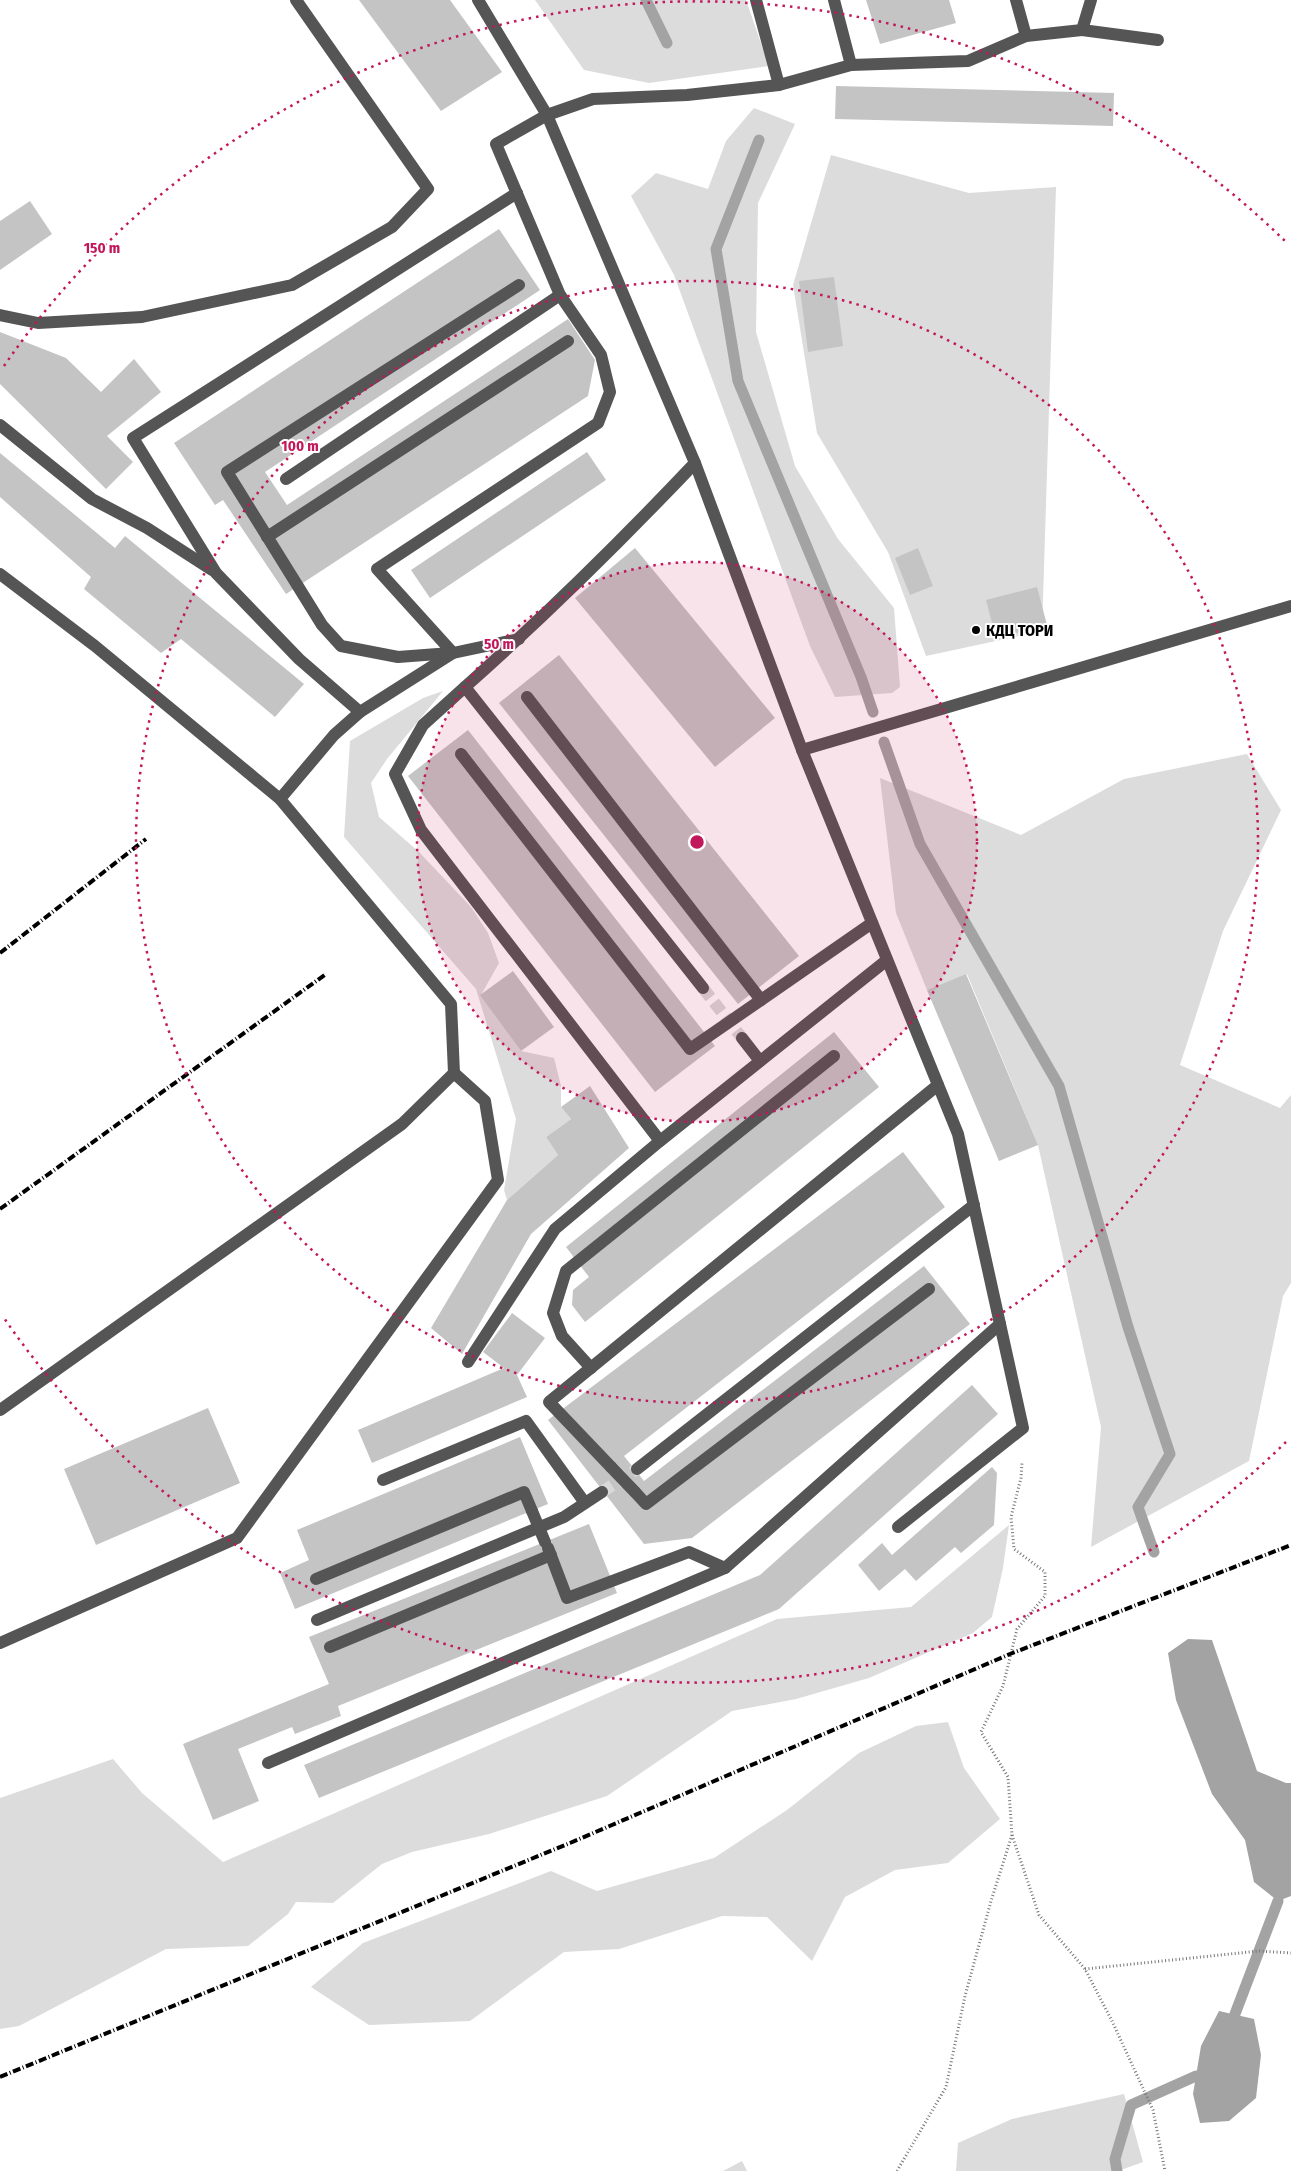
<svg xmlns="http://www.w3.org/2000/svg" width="1291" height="2171" font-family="'Fira Sans Condensed',sans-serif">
  <rect width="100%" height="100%" fill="#fff"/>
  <g fill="#dcdcdc">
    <polygon points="535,0 746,0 769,66 649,83 584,70"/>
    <polygon points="754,108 795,124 758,203 756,332 795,466 838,539 894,608 900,687 892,693 835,697 810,646 674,275 631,196 656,173 708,189 726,141"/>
    <polygon points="831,155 969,193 1056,187 1042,631 926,656 888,552 817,433 793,285"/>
    <polygon points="443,691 387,759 371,783 379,817 419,852 471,907 488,933 499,963 481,995 521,1051 554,1058 561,1086 561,1107 571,1119 546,1137 558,1155 507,1200 504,1190 516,1119 476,989 344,837 350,741 423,698"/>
    <polygon points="1247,754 1281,810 1223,931 1180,1065 1280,1108 1291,1095 1291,1283 1283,1296 1249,1461 1091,1547 1101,1427 1038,1145 967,974 927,990 896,913 880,778 1021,835 1124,779"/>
    <polygon points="1009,1525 1003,1568 992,1617 973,1633 869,1678 796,1699 732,1711 607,1796 489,1834 412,1852 382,1864 333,1903 296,1902 288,1914 248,1946 166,1949 19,2026 0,2029 0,1798 113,1759 142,1793 223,1862 777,1619 911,1607"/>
    <polygon points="948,1722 964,1768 1000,1819 948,1863 895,1870 845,1897 812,1961 767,1917 722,1916 619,1949 564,1952 470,2021 369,2025 311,1987 363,1943 551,1871 597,1891 714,1858 787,1810 859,1753 916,1726"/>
    <polygon points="1124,2094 1143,2162 1118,2171 956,2171 958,2143 1012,2119"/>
    <polygon points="742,2161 747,2171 723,2171"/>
  </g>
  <g fill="#a3a3a3">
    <polygon points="1188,1639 1212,1640 1257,1771 1286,1783 1291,1783 1291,1896 1278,1901 1254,1882 1245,1840 1212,1794 1176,1700 1168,1653"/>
    <polygon points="1219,2011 1254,2019 1261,2055 1256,2098 1229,2121 1200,2123 1193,2094 1201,2046"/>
  </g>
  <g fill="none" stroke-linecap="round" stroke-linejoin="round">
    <g stroke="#a3a3a3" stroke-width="11">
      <polyline points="646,0 667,43"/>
      <polyline points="759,140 716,249 738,381 861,677 873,712"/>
      <polyline points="884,742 920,844 1059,1086 1128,1327 1170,1454 1138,1507 1154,1552"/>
      <polyline points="1235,2014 1278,1901"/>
      <polyline points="1117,2171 1115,2159 1131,2105 1196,2076"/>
    </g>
  </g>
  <g fill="#c4c4c4">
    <polygon points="359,0 450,0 502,72 441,111"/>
    <polygon points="866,0 949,0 956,23 880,44"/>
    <polygon points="836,86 1114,93 1113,126 835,119"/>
    <polygon points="30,201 52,234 0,270 0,221"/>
    <polygon points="499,229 540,290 265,472 287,505 568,319 595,360 588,396 286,594 223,500 215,505 174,443"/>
    <polygon points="834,277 843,346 808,352 799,281"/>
    <polygon points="0,332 66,358 101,392 134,359 161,392 107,436 133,462 106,489 0,384"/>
    <polygon points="587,452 606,480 430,598 411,570"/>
    <polygon points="0,453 115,548 125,536 304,684 275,717 181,639 161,653 84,589 91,577 0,497"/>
    <polygon points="635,548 775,718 715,767 575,598"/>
    <polygon points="918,548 933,586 910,595 895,558"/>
    <polygon points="1037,587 1047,625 996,638 986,600"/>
    <polygon points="559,655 799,956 738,1004 499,703"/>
    <polygon points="468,730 715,1046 655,1092 408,776"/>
    <polygon points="513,971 554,1027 521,1051 480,995"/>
    <polygon points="966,974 1038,1145 999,1161 927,990"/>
    <polygon points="834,1032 879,1087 585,1322 572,1305 573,1290 589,1277 566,1247"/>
    <polygon points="590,1086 629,1148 531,1234 462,1354 431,1328 507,1200 558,1155 546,1137 571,1119 561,1107"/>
    <polygon points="903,1152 945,1207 624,1456 644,1481 924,1266 970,1324 692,1538 644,1544 548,1420"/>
    <polygon points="512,1313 545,1338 517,1375 527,1397 372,1463 358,1430 504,1368 483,1352"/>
    <polygon points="972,1385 998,1414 779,1609 319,1798 304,1765 760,1575"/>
    <polygon points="208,1408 240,1483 96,1545 64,1469"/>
    <polygon points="520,1437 548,1504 295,1609 280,1573 309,1560 297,1530"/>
    <polygon points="992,1467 997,1473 994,1525 961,1553 955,1547 916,1581 905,1569 879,1591 858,1565 882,1543 892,1555"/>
    <polygon points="589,1524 617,1593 338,1706 341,1716 295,1734 292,1727 238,1749 259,1801 213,1820 183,1744 329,1684 309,1637"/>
  </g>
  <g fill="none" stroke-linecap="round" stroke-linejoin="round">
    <g stroke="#d9d9d9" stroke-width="12" stroke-dasharray="12 6" stroke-linecap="butt">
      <polyline points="703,988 742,1038"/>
      <polyline points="602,1492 637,1469"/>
    </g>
    <g stroke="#777" stroke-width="3" stroke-dasharray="1 2.5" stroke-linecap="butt">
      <polyline points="1012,1835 1039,1915 1085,1969 1112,2021 1153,2110 1165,2171"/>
      <polyline points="1085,1969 1259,1951 1291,1953"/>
      <polyline points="897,2171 946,2087 965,1996 991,1901 1012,1835 1008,1777 981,1732 1003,1686 1017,1629 1045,1596 1045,1572 1014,1549 1011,1517 1021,1478 1022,1462"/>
    </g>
    <g stroke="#555" stroke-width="12">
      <polyline points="478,0 547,115 695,463 802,750 958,1134 1023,1428 898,1527"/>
      <polyline points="756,0 779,85"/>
      <polyline points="834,0 851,65"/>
      <polyline points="1016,0 1026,36"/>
      <polyline points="1082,30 1158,40"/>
      <polyline points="0,315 38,323 142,317 292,285 392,227 428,189 296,0"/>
      <polyline points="0,425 92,499 147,528 212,570"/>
      <path d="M695,463C621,541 545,616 465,687L703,988"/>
      <polyline points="286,479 560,295"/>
      <polyline points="267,537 568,341"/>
      <polyline points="0,574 95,646 280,799"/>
      <polyline points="519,639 453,653 377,569 598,423 610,392 601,355 560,295 496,144 547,115 593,99 687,95 779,85 851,65 968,61 1026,36 1082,30 1091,0"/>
      <polyline points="451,653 398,657 341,646 322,625 227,472 519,285"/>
      <polyline points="453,653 360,712 299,659 216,573 133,438 517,193"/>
      <polyline points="465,687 423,725 395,774 421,830 660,1141 887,960"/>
      <polyline points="802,750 1291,606"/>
      <polyline points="461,754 690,1049 761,1000 527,697"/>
      <polyline points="761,1000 872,923"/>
      <polyline points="742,1038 760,1061"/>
      <polyline points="468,1362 555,1229 660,1141"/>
      <polyline points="591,1368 562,1336 553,1313 566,1271 834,1056"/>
      <polyline points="0,1410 402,1124 454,1073 451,1004 280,799 334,735 360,712"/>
      <polyline points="611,1467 549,1402 938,1085"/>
      <polyline points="637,1469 974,1205"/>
      <polyline points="383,1480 526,1421 585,1503"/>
      <polyline points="635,1492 646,1504 929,1289"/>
      <polyline points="548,1548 567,1598 689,1552 725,1568"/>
      <polyline points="316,1579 524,1492 532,1511"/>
      <polyline points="317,1620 564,1517 602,1492"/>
      <polyline points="0,1643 237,1538 498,1180 485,1101 454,1073"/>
      <polyline points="330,1647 551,1555"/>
      <polyline points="268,1763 725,1568 1000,1324"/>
    </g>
    <g stroke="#000" stroke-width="4" stroke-dasharray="8 2.5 1 2.5" stroke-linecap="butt">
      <polyline points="0,953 146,839"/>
      <polyline points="0,1209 326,974"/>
      <polyline points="0,2077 570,1843 1010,1654 1291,1545"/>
    </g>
    <g stroke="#555" stroke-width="12">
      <polyline points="611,1467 635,1492"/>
      <polyline points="532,1511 545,1542"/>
    </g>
  </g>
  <circle cx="697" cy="842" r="280" fill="#c2185b" fill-opacity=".12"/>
  <g fill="none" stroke="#c2185b" stroke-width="2.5" stroke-dasharray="2.5 5">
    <circle cx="697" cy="842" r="280"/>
    <circle cx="697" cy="842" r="561"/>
    <path d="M1286 1442A841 841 0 0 1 4 1318M4 366A841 841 0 0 1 1286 242"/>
  </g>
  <circle fill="#000" stroke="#fff" stroke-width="2" cx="976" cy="630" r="5"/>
  <g text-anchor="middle" stroke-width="4" stroke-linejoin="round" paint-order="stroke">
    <g font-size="16" font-weight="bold" fill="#000" stroke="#fff" text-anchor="start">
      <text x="986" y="636">КДЦ ТОРИ</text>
    </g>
  </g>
  <circle cx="697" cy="842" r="8" fill="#c2185b" stroke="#fff" stroke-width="2.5"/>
  <g font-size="15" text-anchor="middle" font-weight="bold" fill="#c2185b" stroke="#fff" stroke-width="4" stroke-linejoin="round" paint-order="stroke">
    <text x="102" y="253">150 m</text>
    <text x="300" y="451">100 m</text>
    <text x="499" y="649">50 m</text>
  </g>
</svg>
